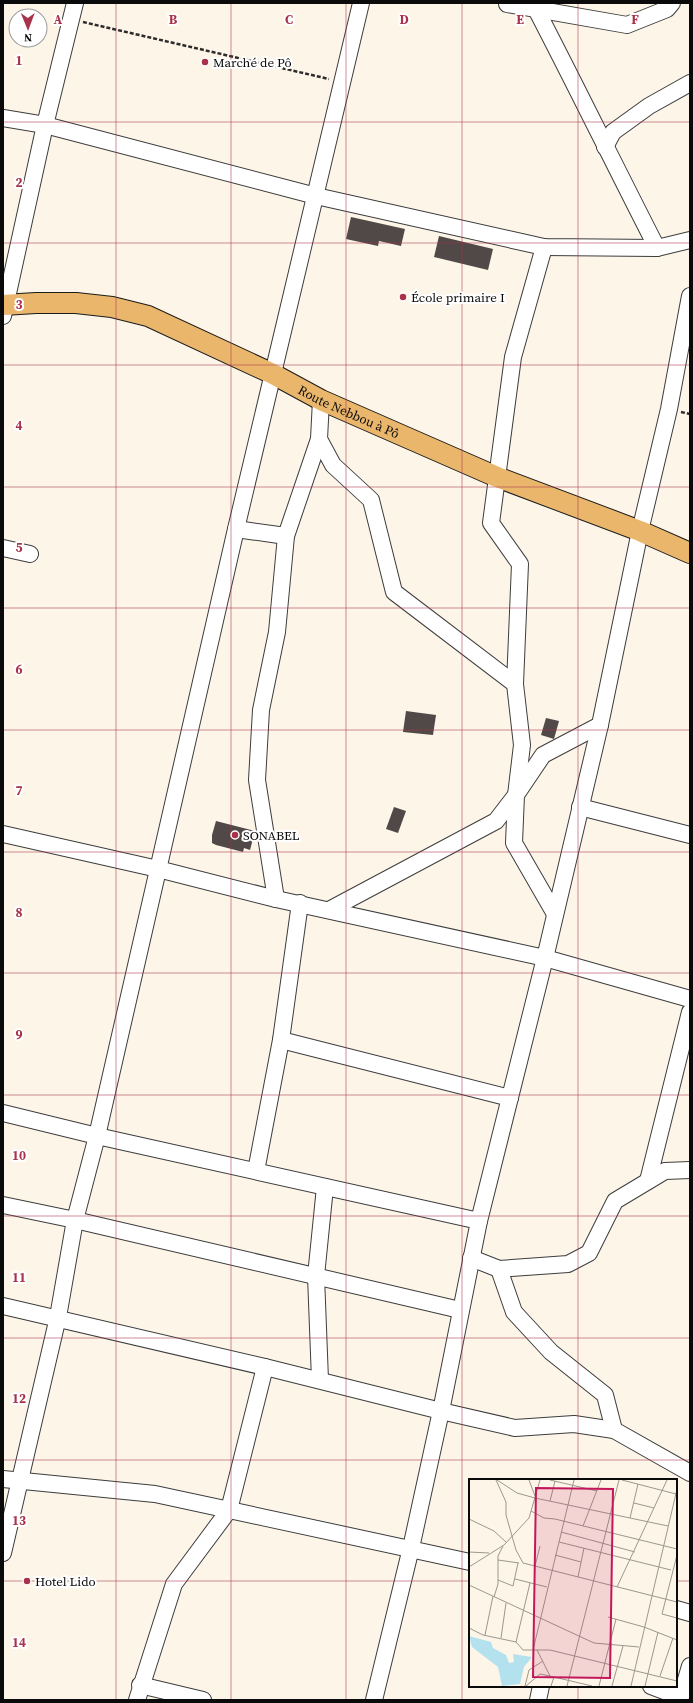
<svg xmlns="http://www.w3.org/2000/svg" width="693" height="1703" font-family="'Source Serif 4',serif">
  <rect width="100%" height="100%" fill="#fdf5e8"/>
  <g fill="#514947">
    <polygon points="351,217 405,229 401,246 379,241 378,246 346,239"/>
    <polygon points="439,236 493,249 488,270 434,257"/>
    <polygon points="406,711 436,715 433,735 403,732"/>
    <polygon points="546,718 559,721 554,739 541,735"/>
    <polygon points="394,807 406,811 398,833 386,829"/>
    <polygon points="216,821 255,831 250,850 244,848 243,852 216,845 212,843 212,835"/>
  </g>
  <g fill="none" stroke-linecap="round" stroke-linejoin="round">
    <g stroke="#3d3d3d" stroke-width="18">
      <g id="minor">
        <polyline points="507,4 627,25 667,9 672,3"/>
        <path d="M536,9C577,88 616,168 657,248"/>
        <polyline points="3,118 45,125 316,196 544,247 657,248 690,240"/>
        <polyline points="605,147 613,132 649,106 690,83"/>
        <polyline points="3,316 45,125 75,3"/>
        <polyline points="319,439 333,465 371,500 394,592 515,684 522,745 516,795 514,843 555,914"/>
        <polyline points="236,529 286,536 319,439 321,400"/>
        <polyline points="3,548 30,554"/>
        <polyline points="515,684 520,564 491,523 513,357 544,247"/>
        <polyline points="580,807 690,835"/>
        <polyline points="3,834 158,869 276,899 545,958 690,999"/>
        <polyline points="276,899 257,780 261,710 277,632 286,536"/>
        <polyline points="329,910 496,821 516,795 543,755 600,725"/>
        <polyline points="281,1040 510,1098"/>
        <polyline points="3,1113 97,1136 479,1221"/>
        <polyline points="256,1171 281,1040 300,903"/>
        <polyline points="648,1181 690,1012"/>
        <polyline points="3,1205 75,1220 460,1310"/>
        <polyline points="471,1258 499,1269 568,1264 589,1253 615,1201 665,1171 690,1170"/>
        <polyline points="499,1269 514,1312 551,1352 605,1395 614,1430"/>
        <polyline points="3,1306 265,1367 441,1411 515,1428 574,1424 614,1430 690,1473"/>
        <polyline points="320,1380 316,1276 325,1187"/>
        <polyline points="3,1479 155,1494 470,1562"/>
        <polyline points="3,1553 58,1317 75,1220 97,1136 236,529 361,3"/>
        <polyline points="676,1609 690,1613"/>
        <polyline points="140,1685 203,1700"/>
        <polyline points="651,1686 680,1697"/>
        <polyline points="137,1700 174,1584 229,1510 265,1367"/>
        <polyline points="374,1700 411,1548 441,1411 479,1221 545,958 600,725 640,531 669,409 690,296"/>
        <polyline points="538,1700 541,1686"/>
        <polyline points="680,1700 690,1666"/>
      </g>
    </g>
    <g stroke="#1b1b1b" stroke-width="22">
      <g id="major">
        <path id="s1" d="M3,305L36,303H76L112,307L148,316L273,374L321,400L497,477L640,531L690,553"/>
      </g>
    </g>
    <g stroke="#2c2c2c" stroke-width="2.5" stroke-dasharray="4 2" stroke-linecap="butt">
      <polyline points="83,22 329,79"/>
      <polyline points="681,412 690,414"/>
    </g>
    <use href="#minor" stroke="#fff" stroke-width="16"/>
    <use href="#major" stroke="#e9b66c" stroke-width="20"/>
  </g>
  <path fill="none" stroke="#a9324b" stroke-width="1" stroke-opacity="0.55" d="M116,3V1700M231,3V1700M346,3V1700M462,3V1700M578,3V1480M3,122H690M3,243H690M3,365H690M3,487H690M3,608H690M3,730H690M3,852H690M3,973H690M3,1095H690M3,1216H690M3,1338H690M3,1460H690M3,1581H470M676,1581H690M578,1686V1700"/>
  <g fill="#a9324b" stroke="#fff" stroke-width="1.5">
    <circle cx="205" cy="62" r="4"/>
    <circle cx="403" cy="297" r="4"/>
    <circle cx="235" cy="835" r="4"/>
    <circle cx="27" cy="1581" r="4"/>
  </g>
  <g text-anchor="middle" stroke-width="4" stroke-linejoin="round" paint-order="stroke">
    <g font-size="13" fill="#0a0a0a" stroke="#fff" text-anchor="start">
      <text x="213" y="67">Marché de Pô</text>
      <text x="411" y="302">École primaire I</text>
      <text x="243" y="840">SONABEL</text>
      <text x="35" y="1586">Hotel Lido</text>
    </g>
    <g font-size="13" fill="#0a0a0a" stroke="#fff">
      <text dy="5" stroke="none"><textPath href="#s1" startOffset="369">Route Nebbou à Pô</textPath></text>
    </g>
  </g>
  <g transform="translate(469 1479)">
    <rect width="208" height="208" fill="#fdf5e8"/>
    <path d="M0,157L22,163L24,169L37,176L40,184L45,183L44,175L63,178L55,188L51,205L33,207L29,188L3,168Z" fill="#b3e2ee"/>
    <path fill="none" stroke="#9c978f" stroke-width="1" d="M27,1L37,23V36L47,71L54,84L208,123M28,1L48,14L66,19L199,47M60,1L66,17M81,1L128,12M153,1L207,15M81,22L86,2M165,24L185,29M62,32L75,39L86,40L208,70M161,39L169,5M0,40L25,52L37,63M114,47L132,1M92,53L166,73M90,63L202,91M0,73L20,74M86,76L112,83M208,76L193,135L208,139M29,81L50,84M66,87L71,67M0,88L35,66L60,39L71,1M109,98L115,69M46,100L78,108M29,101L44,107L49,84M0,106L125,164L170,168M148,108L198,1M25,118L29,105V77L34,67M139,138L175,148M175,148L208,161M0,149L14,156L47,163L54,171H81L208,202M16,156L24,117M32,159L37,124M47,163L61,104M64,171L105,1M68,171L81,197M191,197L204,159M56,207L60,191L74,182M57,207L71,195L85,198M82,207L85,198L123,207M98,207L150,1M130,207L147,140M143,207L154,167M162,207L208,10M176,207L189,153"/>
    <path fill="#c2185b" fill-opacity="0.15" stroke="#c2185b" stroke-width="2" d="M67,9L144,10L141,199L64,198Z"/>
    <rect width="208" height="208" fill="none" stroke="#0a0a0a" stroke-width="2"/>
  </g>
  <g font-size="13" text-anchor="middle" font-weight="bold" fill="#a9324b" stroke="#fff" stroke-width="4" stroke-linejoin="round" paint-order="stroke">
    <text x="58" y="24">A</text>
    <text x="173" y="24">B</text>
    <text x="289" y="24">C</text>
    <text x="404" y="24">D</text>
    <text x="520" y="24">E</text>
    <text x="635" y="24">F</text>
    <text x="19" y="65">1</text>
    <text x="19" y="187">2</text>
    <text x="19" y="309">3</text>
    <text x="19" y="430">4</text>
    <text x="19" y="552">5</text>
    <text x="19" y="674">6</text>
    <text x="19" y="795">7</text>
    <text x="19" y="917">8</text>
    <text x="19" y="1039">9</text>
    <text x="19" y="1160">10</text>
    <text x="19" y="1282">11</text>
    <text x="19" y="1403">12</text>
    <text x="19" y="1525">13</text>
    <text x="19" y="1647">14</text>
  </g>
  <rect width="693" height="1703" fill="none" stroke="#0a0a0a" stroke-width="8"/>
  <g transform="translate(28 28) rotate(179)"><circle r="19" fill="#ffffff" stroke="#9d9d9d"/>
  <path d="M0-3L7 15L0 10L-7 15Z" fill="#a9324b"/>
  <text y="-6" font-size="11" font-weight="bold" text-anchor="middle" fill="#0a0a0a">N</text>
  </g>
</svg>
